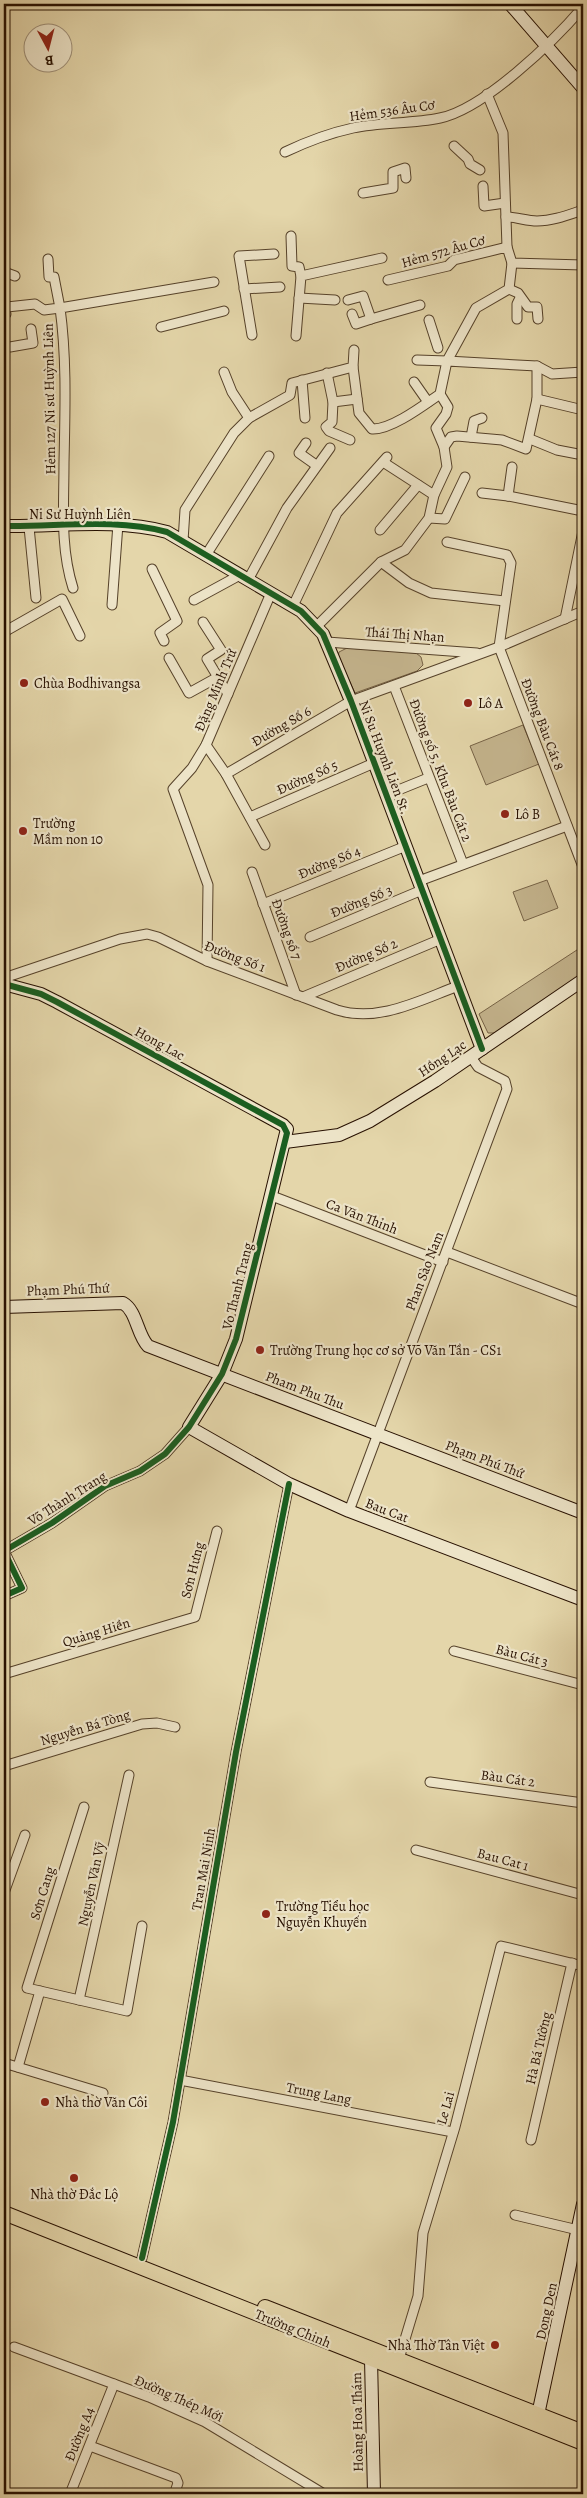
<svg xmlns="http://www.w3.org/2000/svg" width="587" height="2498" font-family="Alegreya,serif">
  <rect width="100%" height="100%" fill="#e4d6aa"/>
  <filter id="stains"><feTurbulence type="fractalNoise" baseFrequency=".004" numOctaves="4"/><feColorMatrix values="0 0 0 0 .2 0 0 0 0 .09 0 0 0 0 .02 0 0 0 .5 -.17"/></filter>
  <radialGradient id="worn" r=".72"><stop offset=".6" stop-color="#630" stop-opacity="0"/><stop offset="1" stop-color="#630" stop-opacity=".3"/></radialGradient>
  <g fill="#c4b48d" stroke="#766246">
    <polygon points="347,648 416,653 421,657 423,665 417,671 355,693 338,656 339,652"/>
    <polygon points="523,725 539,764 486,785 470,746"/>
    <polygon points="547,880 558,908 524,921 513,892"/>
    <polygon points="583,946 583,975 495,1033 488,1033 479,1014"/>
  </g>
  <g fill="none" stroke-linecap="round" stroke-linejoin="round">
    <g stroke="#56422a" stroke-width="11">
      <g id="street">
        <polyline points="487,94 503,133 507,247"/>
        <polyline points="454,146 468,159 470,164 480,170"/>
        <path d="M285,152C306,142 330,133 353,128C381,122 412,124 440,118C484,109 554,41 583,7"/>
        <polyline points="483,186 484,206 505,203"/>
        <polyline points="363,193 393,188 393,172 405,168 406,178"/>
        <path d="M506,217C516,217 527,221 537,221C553,221 568,215 583,210"/>
        <polyline points="291,236 292,266 299,267 301,276"/>
        <polyline points="4,272 15,276"/>
        <polyline points="388,280 448,266 454,260 507,247 512,263 583,265"/>
        <polyline points="244,289 280,287"/>
        <polyline points="509,289 518,293 528,307 537,307 538,319"/>
        <polyline points="299,298 335,300"/>
        <polyline points="348,300 363,296 371,319 420,305"/>
        <polyline points="7,307 35,304 44,310 60,308 54,277 49,277 48,259"/>
        <polyline points="4,314 6,314"/>
        <polyline points="352,314 356,324 371,319"/>
        <polyline points="517,319 517,304 520,298"/>
        <polyline points="429,320 438,348"/>
        <polyline points="161,327 224,311"/>
        <polyline points="252,335 239,256 274,254"/>
        <polyline points="296,336 301,276 382,258"/>
        <polyline points="10,347 33,343 31,329"/>
        <polyline points="417,360 447,361 476,308 509,289 512,263"/>
        <path d="M353,367L359,413L372,429C391,430 424,405 440,394L447,361L537,366L552,374L583,372"/>
        <polyline points="224,372 232,392 249,418"/>
        <polyline points="327,373 333,402 332,422 326,427 329,431 350,440"/>
        <polyline points="302,380 305,418"/>
        <polyline points="414,382 428,402"/>
        <polyline points="537,399 583,410"/>
        <polyline points="333,402 357,399"/>
        <polyline points="471,437 474,421 482,418"/>
        <polyline points="530,439 557,450 583,455"/>
        <polyline points="306,443 299,453 316,465"/>
        <polyline points="444,447 451,437 457,436 502,440 526,449 537,399 537,366"/>
        <polyline points="383,462 434,495"/>
        <polyline points="482,493 508,496 583,511"/>
        <polyline points="508,496 512,467"/>
        <polyline points="429,518 445,519 465,477"/>
        <polyline points="29,527 36,598"/>
        <polyline points="380,530 418,485"/>
        <polyline points="183,541 185,510 234,433 249,418 290,395 292,383 353,367 354,350"/>
        <polyline points="447,542 507,555 511,563 499,647 583,867"/>
        <polyline points="206,555 269,456"/>
        <polyline points="381,562 409,583 431,593 505,601"/>
        <polyline points="152,569 177,621 160,633 164,641"/>
        <polyline points="248,580 287,508 330,448"/>
        <path d="M73,588C60,547 64,506 64,463C65,412 67,359 60,308L214,282"/>
        <polyline points="194,600 240,575"/>
        <polyline points="112,605 118,524"/>
        <polyline points="293,606 337,513 387,457"/>
        <polyline points="565,619 583,531"/>
        <polyline points="203,622 221,650 207,659 228,694"/>
        <polyline points="317,626 381,562 405,550 429,518 434,495 447,467 444,447 436,428 446,414 448,407 440,394"/>
        <polyline points="4,632 62,599 80,636"/>
        <polyline points="327,642 477,653"/>
        <polyline points="169,658 189,693 218,677"/>
        <polyline points="394,686 463,864"/>
        <polyline points="206,745 226,774 265,845"/>
        <polyline points="226,774 351,701 499,647 583,611"/>
        <polyline points="386,795 428,778"/>
        <polyline points="250,817 374,763"/>
        <polyline points="252,872 296,995"/>
        <polyline points="4,873 4,875"/>
        <polyline points="419,881 567,826"/>
        <polyline points="263,904 406,846"/>
        <polyline points="310,937 422,890"/>
        <polyline points="207,961 208,885 173,789 192,768 206,745 271,593"/>
        <path d="M4,978L120,939L147,934L158,937L207,961L337,1010C379,1023 420,1000 458,986"/>
        <polyline points="303,997 441,939"/>
        <polyline points="272,1196 443,1262"/>
        <polyline points="447,1252 583,1304"/>
        <polyline points="349,1511 507,1089 505,1081 478,1067 471,1057"/>
        <polyline points="4,1596 22,1588 4,1551 52,1523 105,1486 140,1471 165,1454 189,1427"/>
        <polyline points="454,1651 583,1685"/>
        <polyline points="4,1674 195,1617 217,1531"/>
        <polyline points="4,1766 142,1724 157,1723 175,1727"/>
        <polyline points="430,1782 583,1803"/>
        <polyline points="84,1807 27,1988 127,2011 142,1926"/>
        <polyline points="416,1850 583,1895"/>
        <polyline points="4,1893 25,1835"/>
        <polyline points="79,2000 129,1775"/>
        <polyline points="4,2063 103,2093"/>
        <polyline points="18,2067 40,1991"/>
        <polyline points="180,2080 453,2132"/>
        <polyline points="531,2140 572,1963"/>
        <polyline points="515,2215 578,2230"/>
        <polyline points="142,2258 173,2122 236,1752 289,1484"/>
        <polyline points="14,2347 149,2397 205,2422 324,2494"/>
        <polyline points="399,2359 418,2296 423,2233 455,2127 501,1946 583,1966"/>
        <polyline points="90,2446 176,2478 178,2483 175,2492 180,2494"/>
        <polyline points="70,2494 114,2384"/>
      </g>
    </g>
    <g stroke="#271000" stroke-width="14">
      <g id="secondary">
        <polyline points="510,4 583,88"/>
        <path d="M4,526C58,527 114,518 167,532L301,611L323,634L351,701L482,1049"/>
        <polyline points="4,984 41,994 57,1002 283,1125 287,1129 236,1339 222,1374 189,1427 289,1484 349,1511 583,1600"/>
        <polyline points="285,1142 339,1135 370,1121 435,1081 583,980"/>
        <path d="M4,1307L123,1303C137,1311 137,1335 148,1346L583,1513"/>
        <polyline points="373,2352 371,2359 374,2494"/>
        <polyline points="536,2424 583,2204"/>
      </g>
    </g>
    <g stroke="#271000" stroke-width="16">
      <g id="primary">
        <polyline points="4,2213 583,2443"/>
        <polyline points="265,2307 583,2432"/>
      </g>
    </g>
    <use href="#street" stroke="#ede4c8" stroke-width="9"/>
    <use href="#secondary" stroke="#ede4c8" stroke-width="12"/>
    <use href="#primary" stroke="#e4d6aa" stroke-width="14"/>
    <g stroke="#ede4c8" stroke-width="9">
      <g id="cycleway">
        <path d="M4,526C58,527 114,518 167,532L301,611L323,634L351,701L482,1049"/>
        <polyline points="4,984 41,994 57,1002 283,1125 287,1133 236,1339 222,1374 189,1427 165,1454 140,1471 105,1486 52,1523 4,1551 22,1588 4,1596"/>
        <polyline points="142,2258 173,2122 236,1752 289,1484"/>
      </g>
    </g>
    <use href="#cycleway" stroke="#1b5e20" stroke-width="6"/>
  </g>
  <g fill="#8f2418" stroke="#ede4c8" stroke-width="2">
    <circle cx="24" cy="683" r="5"/>
    <circle cx="468" cy="703" r="5"/>
    <circle cx="505" cy="814" r="5"/>
    <circle cx="23" cy="831" r="5"/>
    <circle cx="260" cy="1350" r="5"/>
    <circle cx="266" cy="1914" r="5"/>
    <circle cx="45" cy="2102" r="5"/>
    <circle cx="74" cy="2178" r="5"/>
    <circle cx="495" cy="2345" r="5"/>
  </g>
  <g text-anchor="middle" stroke-width="4.5" stroke-linejoin="round" paint-order="stroke">
    <g font-size="14" fill="#271000" stroke="#ede4c8">
      <text transform="translate(392 110) rotate(-8)" y="5">Hẻm 536 Âu Cơ</text>
      <text transform="translate(443 251) rotate(-16)" y="5">Hẻm 572 Âu Cơ</text>
      <text transform="translate(49 399) rotate(-91)" y="5">Hẻm 127 Ni sư Huỳnh Liên</text>
      <text x="80" y="519">Ni Sư Huỳnh Liên</text>
      <text transform="translate(405 634) rotate(4)" y="5">Thái Thị Nhạn</text>
      <text transform="translate(215 690) rotate(-67)" y="5">Đặng Minh Trứ</text>
      <text transform="translate(543 724) rotate(69)" y="5">Đường Bàu Cát 8</text>
      <text transform="translate(281 726) rotate(-30)" y="5">Đường Số 6</text>
      <text transform="translate(385 757) rotate(69)" y="5">Ni Su Huynh Lien St.</text>
      <text transform="translate(441 770) rotate(69)" y="5">Đường số 5, Khu Bàu Cát 2</text>
      <text transform="translate(307 777) rotate(-24)" y="5">Đường Số 5</text>
      <text transform="translate(329 862) rotate(-22)" y="5">Đường Số 4</text>
      <text transform="translate(361 901) rotate(-22)" y="5">Đường Số 3</text>
      <text transform="translate(287 929) rotate(70)" y="5">Đường số 7</text>
      <text transform="translate(366 955) rotate(-23)" y="5">Đường Số 2</text>
      <text transform="translate(235 956) rotate(21)" y="5">Đường Số 1</text>
      <text transform="translate(160 1043) rotate(29)" y="5">Hong Lac</text>
      <text transform="translate(442 1058) rotate(-34)" y="5">Hồng Lạc</text>
      <text transform="translate(362 1216) rotate(21)" y="5">Ca Văn Thỉnh</text>
      <text transform="translate(424 1271) rotate(-69)" y="5">Phan Sào Nam</text>
      <text transform="translate(237 1286) rotate(-76)" y="5">Vo Thanh Trang</text>
      <text transform="translate(68 1289) rotate(-2)" y="5">Phạm Phú Thứ</text>
      <text transform="translate(305 1390) rotate(21)" y="5">Pham Phu Thu</text>
      <text transform="translate(485 1459) rotate(21)" y="5">Phạm Phú Thứ</text>
      <text transform="translate(67 1498) rotate(-32)" y="5">Võ Thành Trang</text>
      <text transform="translate(387 1510) rotate(21)" y="5">Bau Cat</text>
      <text transform="translate(192 1570) rotate(-76)" y="5">Sơn Hưng</text>
      <text transform="translate(96 1632) rotate(-17)" y="5">Quảng Hiền</text>
      <text transform="translate(522 1655) rotate(15)" y="5">Bàu Cát 3</text>
      <text transform="translate(85 1727) rotate(-17)" y="5">Nguyễn Bá Tòng</text>
      <text transform="translate(508 1778) rotate(8)" y="5">Bàu Cát 2</text>
      <text transform="translate(503 1859) rotate(15)" y="5">Bau Cat 1</text>
      <text transform="translate(203 1869) rotate(-80)" y="5">Tran Mai Ninh</text>
      <text transform="translate(91 1884) rotate(-78)" y="5">Nguyễn Văn Vỹ</text>
      <text transform="translate(42 1893) rotate(-73)" y="5">Sơn Cang</text>
      <text transform="translate(538 2048) rotate(-77)" y="5">Hà Bá Tường</text>
      <text transform="translate(319 2093) rotate(11)" y="5">Trung Lang</text>
      <text transform="translate(445 2108) rotate(-75)" y="5">Le Lai</text>
      <text transform="translate(546 2311) rotate(-78)" y="5">Dong Den</text>
      <text transform="translate(293 2328) rotate(22)" y="5">Trường Chinh</text>
      <text transform="translate(179 2398) rotate(24)" y="5">Đường Thép Mới</text>
      <text transform="translate(357 2422) rotate(-91)" y="5">Hoàng Hoa Thám</text>
      <text transform="translate(79 2434) rotate(-68)" y="5">Đường A4</text>
    </g>
    <g font-size="14" fill="#271000" stroke="#ede4c8" text-anchor="start">
      <text x="34" y="688">Chùa Bodhivangsa</text>
      <text x="478" y="708">Lô A</text>
      <text x="515" y="819">Lô B</text>
      <text x="33" y="828">Trường<tspan x="33" dy="16">Mầm non 10</tspan></text>
      <text x="270" y="1355">Trường Trung học cơ sở Võ Văn Tần - CS1</text>
      <text x="276" y="1911">Trường Tiểu học<tspan x="276" dy="16">Nguyễn Khuyến</tspan></text>
      <text x="55" y="2107">Nhà thờ Văn Côi</text>
      <text x="74" y="2199" text-anchor="middle">Nhà thờ Đắc Lộ</text>
      <text x="485" y="2350" text-anchor="end">Nhà Thờ Tân Việt</text>
    </g>
  </g>
  <rect width="587" height="2498" fill="none" stroke="#e4d6aa" stroke-width="20"/>
  <rect x="5" y="5" width="577" height="2488" fill="none" stroke="#271000" stroke-width="2.5"/>
  <rect x="10" y="10" width="567" height="2478" fill="none" stroke="#271000"/>
  <g transform="translate(48 48) rotate(173)"><circle r="24" fill="#ede4c8" stroke="#9e8f78"/>
  <path d="M0-4L9 19L0 12L-9 19Z" fill="#8f2418"/>
  <text y="-8" font-size="14" font-weight="bold" text-anchor="middle" fill="#271000">B</text>
  </g>
  <rect width="100%" height="100%" filter="url(#stains)"/>
  <rect width="100%" height="100%" fill="url(#worn)"/>
</svg>
